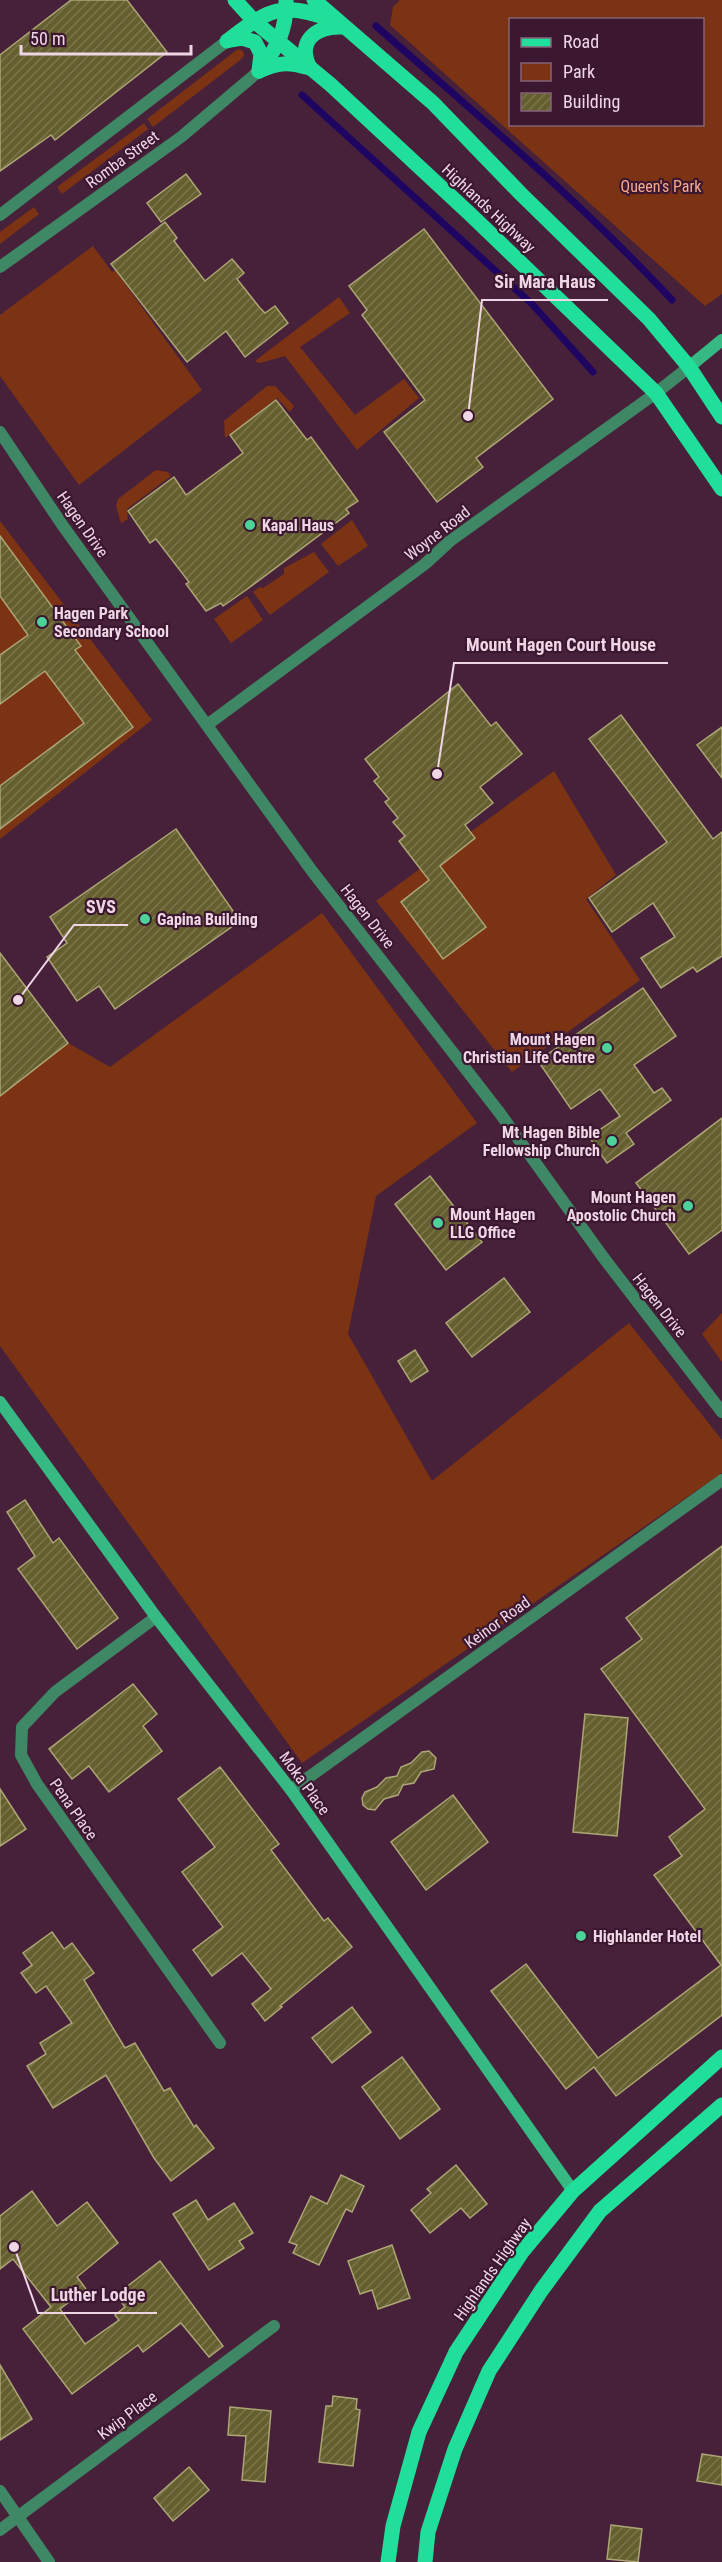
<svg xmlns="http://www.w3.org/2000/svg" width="722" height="2562" font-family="'Roboto Condensed',sans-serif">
  <defs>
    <pattern id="building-hatch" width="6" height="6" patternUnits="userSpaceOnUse" patternTransform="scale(1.5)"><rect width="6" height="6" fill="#655f2f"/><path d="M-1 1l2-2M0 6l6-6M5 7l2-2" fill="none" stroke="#7b754d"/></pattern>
  </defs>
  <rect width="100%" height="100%" fill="#47213a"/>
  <g fill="#7c3314" fill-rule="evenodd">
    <path d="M400,0H722V294L705,306L390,25L393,7ZM510,20H702V124H510Z"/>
    <polygon points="238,49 243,51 244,56 239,61 153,127 147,119"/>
    <polygon points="144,123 148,129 62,194 57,187"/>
    <polygon points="34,207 39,214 0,244 0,232"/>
    <polygon points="93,246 112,272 115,270 202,390 79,485 0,376 0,315"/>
    <polygon points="339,297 350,313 300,347 355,415 404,379 419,398 357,450 285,356 260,363 255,361"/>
    <polygon points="267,386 275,386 294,406 290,412 277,398 225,438 224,421"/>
    <polygon points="156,470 168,472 171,476 127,509 128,519 121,523 116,506 118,499"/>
    <polygon points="352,520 368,546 338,566 321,544"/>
    <polygon points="0,521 152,720 0,839"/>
    <polygon points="314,552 329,572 270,615 253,592 260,587 263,588 284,574 284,568"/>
    <polygon points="247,596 263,620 231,643 214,619"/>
    <polygon points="554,771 616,875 586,899 640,980 512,1072 376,901"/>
    <polygon points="322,913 477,1123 376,1196 348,1334 432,1481 629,1323 722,1440 722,1473 302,1763 0,1346 0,956 68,1043 110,1067"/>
    <polygon points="722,1313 722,1362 702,1334"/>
  </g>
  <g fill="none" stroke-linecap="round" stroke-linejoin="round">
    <g stroke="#1e0561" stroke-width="7">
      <path d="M376,26C477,115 580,201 672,300"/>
      <polyline points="302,95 532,304 593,372"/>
    </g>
  </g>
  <g fill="url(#building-hatch)" stroke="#aca574" stroke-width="1.5">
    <polygon points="71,0 127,0 167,52 55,140 51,135 0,171 0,55"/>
    <polygon points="186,174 201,194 161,222 147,203"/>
    <polygon points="165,222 177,238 174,241 205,281 232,259 244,273 237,279 260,308 265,313 275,306 288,323 245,357 226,331 187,362 111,264"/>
    <polygon points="424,229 553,399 476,458 483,467 437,502 384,432 425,400 362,315 367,310 349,286"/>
    <polygon points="276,400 307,440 311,437 358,501 346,509 349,513 246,590 223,606 221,603 206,611 186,584 189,582 156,539 150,543 128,511 174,477 186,495 243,453 230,435"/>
    <polygon points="0,536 81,646 75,650 133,727 0,829 0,786 84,723 45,671 0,704 0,655 28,635 0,596"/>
    <polygon points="458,684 491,726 496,722 522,754 480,787 493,803 465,825 475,838 440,866 486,927 443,959 401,902 429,880 399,841 405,836 393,822 398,818 385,802 389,799 374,781 379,777 365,759"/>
    <polygon points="621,715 713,839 722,832 722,956 697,972 693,967 661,988 641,958 675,937 653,903 612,932 589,898 667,842 589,739"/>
    <polygon points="722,727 722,778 697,745"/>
    <polygon points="176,829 240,921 115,1009 99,986 77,1001 47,957 67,943 50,917"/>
    <polygon points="0,953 68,1043 0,1096"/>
    <polygon points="643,988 676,1036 634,1065 654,1093 662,1088 671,1100 626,1133 634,1144 607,1163 589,1137 620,1116 600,1089 571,1109 538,1061"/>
    <polygon points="722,1118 722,1230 689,1254 636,1183"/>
    <polygon points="430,1176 482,1242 446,1270 395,1204"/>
    <polygon points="504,1278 530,1312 472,1357 446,1323"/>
    <polygon points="415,1350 428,1371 411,1382 398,1361"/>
    <polygon points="25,1500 53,1543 59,1538 118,1618 77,1649 18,1569 35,1556 7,1512"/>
    <polygon points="722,1546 722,2015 616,2096 594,2067 566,2089 491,1991 526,1964 598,2058 721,1965 654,1875 682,1856 669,1837 705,1809 601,1669 642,1639 626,1618"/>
    <polygon points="133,1684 157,1714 143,1726 162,1751 109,1792 89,1766 72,1779 49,1749"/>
    <polygon points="585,1714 628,1718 617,1836 573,1832"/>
    <polygon points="429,1751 436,1758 434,1769 421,1772 414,1783 403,1785 398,1795 384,1799 375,1810 368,1809 363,1805 362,1798 365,1792 377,1787 386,1778 397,1776 401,1767 411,1763 422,1752"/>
    <polygon points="220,1767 279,1844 271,1850 324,1921 328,1918 352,1947 280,2006 282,2007 265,2021 252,2004 271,1989 242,1953 212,1976 193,1950 223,1927 182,1872 215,1847 178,1799"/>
    <polygon points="0,1789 26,1829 0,1846"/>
    <polygon points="453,1795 488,1842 426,1890 391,1842"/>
    <polygon points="52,1932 64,1949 72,1943 94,1973 84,1980 125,2048 135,2043 164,2091 170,2088 194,2127 196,2125 214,2148 171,2181 154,2158 106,2075 53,2108 27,2066 46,2054 40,2043 72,2023 46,1986 36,1993 21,1973 32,1965 23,1953"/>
    <polygon points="352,2007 371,2032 332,2063 312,2038"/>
    <polygon points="402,2057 440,2109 400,2139 362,2087"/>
    <polygon points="456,2165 487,2204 470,2218 461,2208 430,2233 411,2210 431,2193 427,2189"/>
    <polygon points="341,2175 364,2186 352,2212 346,2209 319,2265 293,2253 297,2245 289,2242 311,2196 327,2204"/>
    <polygon points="32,2191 57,2226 87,2202 118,2243 77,2277 86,2289 60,2309 85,2344 119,2320 115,2315 125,2307 116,2295 160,2261 223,2346 209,2357 181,2323 143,2352 138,2345 72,2394 23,2329 51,2307 13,2259 0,2269 0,2216"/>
    <polygon points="196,2200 208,2220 234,2203 253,2233 239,2241 244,2248 209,2270 173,2214"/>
    <polygon points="392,2245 410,2298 378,2309 372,2290 360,2294 348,2261"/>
    <polygon points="0,2365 32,2419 0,2440"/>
    <polygon points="333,2396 357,2399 356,2409 360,2410 353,2466 319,2462 326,2406 332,2406"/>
    <polygon points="230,2407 271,2411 265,2482 242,2480 246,2436 228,2435"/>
    <polygon points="702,2454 722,2457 722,2485 697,2481"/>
    <polygon points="189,2467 209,2490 173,2521 154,2498"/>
    <polygon points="611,2525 642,2529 638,2562 607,2559"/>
  </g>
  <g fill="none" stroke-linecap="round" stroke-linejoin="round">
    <g stroke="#3f8866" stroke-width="12">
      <polyline points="0,215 227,41"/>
      <polyline points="0,267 181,137 259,71"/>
      <polyline points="0,432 63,526 312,871 499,1112 603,1257 722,1412"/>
      <polyline points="207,725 425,564 450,541 656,393 689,367"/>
      <polyline points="156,1617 55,1692 22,1727 21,1755 37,1784 220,2043"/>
      <polyline points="291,1790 722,1480"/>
      <polyline points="0,2491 49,2562"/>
      <polyline points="0,2530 274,2326"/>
    </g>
    <g stroke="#37b984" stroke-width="12">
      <polyline points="689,367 722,340"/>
      <polyline points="0,1402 156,1617 291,1790 573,2191"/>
    </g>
    <g stroke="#20df9a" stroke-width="15">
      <polyline points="235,0 254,21 331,85 471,215 656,393 722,489"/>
      <polyline points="314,0 433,103 521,194 649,319 689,367 722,417"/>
      <polyline points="230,40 242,38 255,42 261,54 259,71"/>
      <path d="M227,41C266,12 279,0 329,19"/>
      <path d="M310,68C296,41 316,26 342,27"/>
      <path d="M259,71C277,49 287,29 286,0"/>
      <path d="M259,71C275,64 288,61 305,67"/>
      <polyline points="388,2562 393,2526 419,2432 456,2352 522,2252 573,2191 722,2057"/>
      <polyline points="425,2562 428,2532 455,2449 489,2371 541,2291 600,2211 722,2105"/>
    </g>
  </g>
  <g fill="#4dd39a" stroke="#3c1730" stroke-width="2">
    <circle cx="250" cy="525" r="6"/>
    <circle cx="42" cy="622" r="6"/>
    <circle cx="145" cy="919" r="6"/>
    <circle cx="607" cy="1048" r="6"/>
    <circle cx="612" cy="1141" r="6"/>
    <circle cx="688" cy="1206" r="6"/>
    <circle cx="438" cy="1223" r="6"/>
    <circle cx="581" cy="1936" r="6"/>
  </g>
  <g text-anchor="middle" stroke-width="4.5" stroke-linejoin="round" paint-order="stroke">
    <g font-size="16" fill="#efd6e5" stroke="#3c1730">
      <text transform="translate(122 159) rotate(-36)" y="6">Romba Street</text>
      <text transform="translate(489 208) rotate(43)" y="6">Highlands Highway</text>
      <text transform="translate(83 524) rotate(55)" y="6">Hagen Drive</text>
      <text transform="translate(437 533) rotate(-38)" y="6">Woyne Road</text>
      <text transform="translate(368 916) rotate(52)" y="6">Hagen Drive</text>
      <text transform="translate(660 1305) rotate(52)" y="6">Hagen Drive</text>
      <text transform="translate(497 1622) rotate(-36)" y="6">Keinor Road</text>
      <text transform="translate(305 1783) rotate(54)" y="6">Moka Place</text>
      <text transform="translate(74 1809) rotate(55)" y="6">Pena Place</text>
      <text transform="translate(492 2269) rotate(-55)" y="6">Highlands Highway</text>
      <text transform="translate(127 2415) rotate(-37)" y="6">Kwip Place</text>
    </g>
    <g font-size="16" fill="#f8a98b" stroke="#3c1730">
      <text x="661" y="192">Queen's Park</text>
    </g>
    <g font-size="16" font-weight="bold" fill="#efd6e5" stroke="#3c1730" text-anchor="start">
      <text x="262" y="531">Kapal Haus</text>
      <text x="54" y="619">Hagen Park<tspan x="54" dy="18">Secondary School</tspan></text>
      <text x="157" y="925">Gapina Building</text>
      <text x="595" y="1045" text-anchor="end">Mount Hagen<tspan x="595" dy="18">Christian Life Centre</tspan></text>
      <text x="600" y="1138" text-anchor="end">Mt Hagen Bible<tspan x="600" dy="18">Fellowship Church</tspan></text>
      <text x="676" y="1203" text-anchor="end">Mount Hagen<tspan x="676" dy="18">Apostolic Church</tspan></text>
      <text x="450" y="1220">Mount Hagen<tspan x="450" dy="18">LLG Office</tspan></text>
      <text x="593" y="1942">Highlander Hotel</text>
    </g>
  </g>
  <path fill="none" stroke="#efd6e5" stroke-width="2" d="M468 416L482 300H608M437 774L454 663H668M18 1000L74 925H128M14 2247L38 2313H157"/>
  <g fill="#efd6e5" stroke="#3c1730" stroke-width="2">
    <circle cx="468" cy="416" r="6"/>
    <circle cx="437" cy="774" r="6"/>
    <circle cx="18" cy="1000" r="6"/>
    <circle cx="14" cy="2247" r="6"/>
  </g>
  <g font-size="18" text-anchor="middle" font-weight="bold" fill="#efd6e5" stroke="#3c1730" stroke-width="4.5" stroke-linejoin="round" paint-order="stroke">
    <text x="545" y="288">Sir Mara Haus</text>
    <text x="561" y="651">Mount Hagen Court House</text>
    <text x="101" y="913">SVS</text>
    <text x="98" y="2301">Luther Lodge</text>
  </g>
  <rect x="509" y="18" width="195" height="108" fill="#3c1730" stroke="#846378" stroke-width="1.5"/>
  <rect x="521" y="38" width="30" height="9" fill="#20df9a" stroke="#846378" stroke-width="1.5"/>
  <text x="563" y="48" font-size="18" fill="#efd6e5">Road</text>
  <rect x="521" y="63" width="30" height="18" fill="#7c3314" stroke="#846378" stroke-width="1.5"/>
  <text x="563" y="78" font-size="18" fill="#efd6e5">Park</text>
  <rect x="521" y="93" width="30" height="18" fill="url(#building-hatch)" stroke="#846378" stroke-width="1.5"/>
  <text x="563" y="108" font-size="18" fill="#efd6e5">Building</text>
  <path d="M21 45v9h170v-9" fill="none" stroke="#efd6e5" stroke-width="3"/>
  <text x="30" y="45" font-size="18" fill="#efd6e5" stroke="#3c1730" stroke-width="4.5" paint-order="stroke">50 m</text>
</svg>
